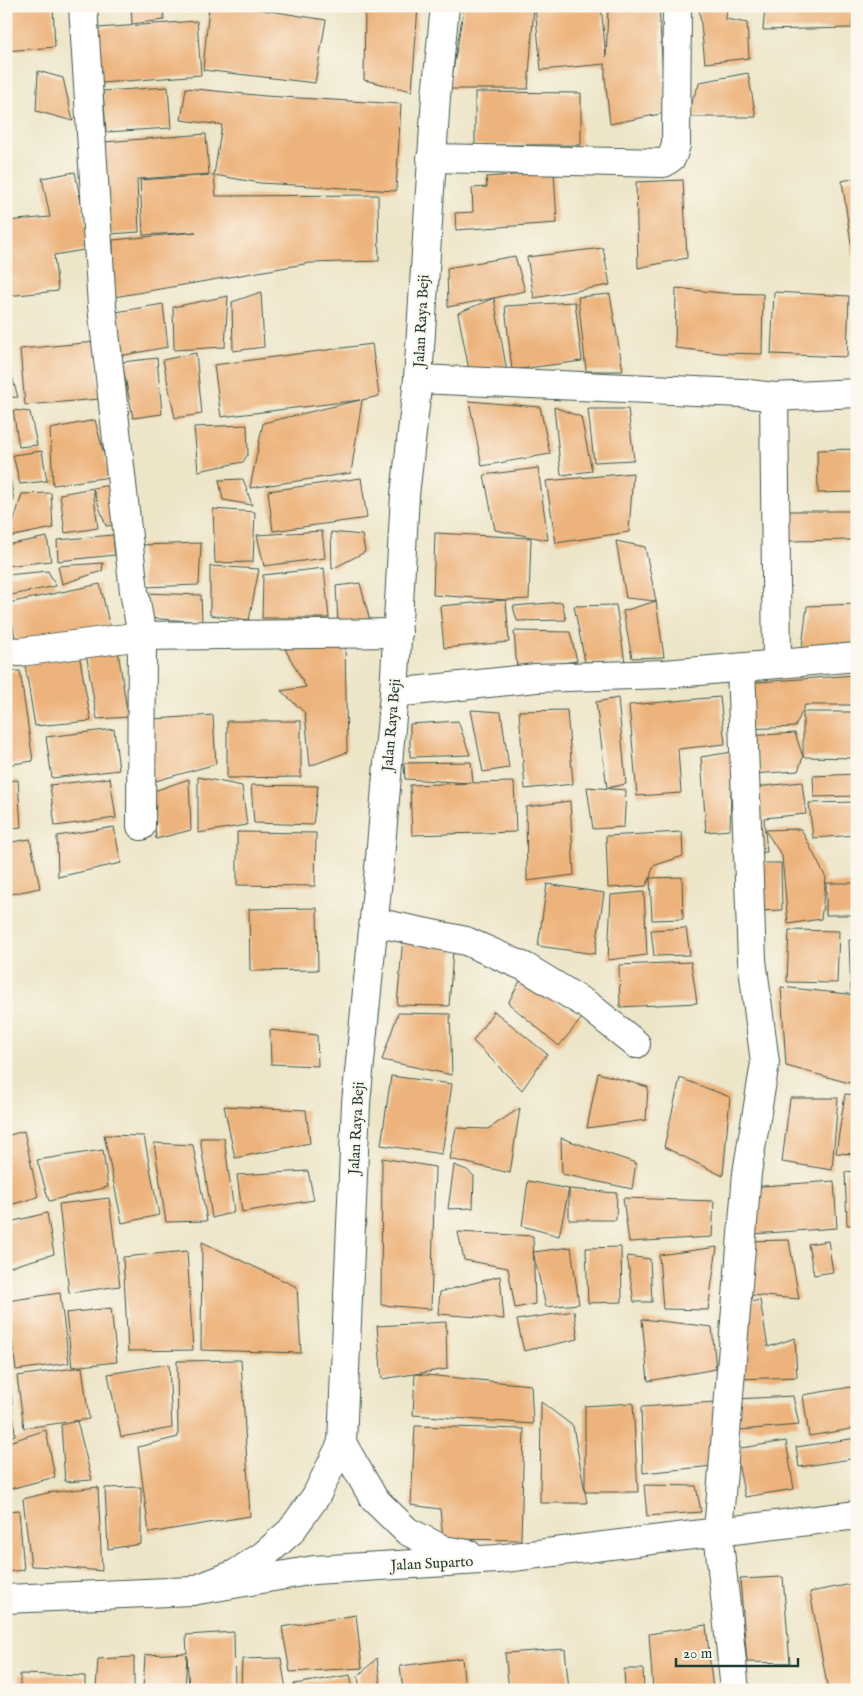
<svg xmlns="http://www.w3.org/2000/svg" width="863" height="1696" font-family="'IM FELL English',serif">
  <rect width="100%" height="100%" fill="#fbf7ec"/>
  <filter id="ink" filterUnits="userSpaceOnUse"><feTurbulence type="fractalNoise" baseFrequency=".02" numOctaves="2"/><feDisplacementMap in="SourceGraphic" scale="10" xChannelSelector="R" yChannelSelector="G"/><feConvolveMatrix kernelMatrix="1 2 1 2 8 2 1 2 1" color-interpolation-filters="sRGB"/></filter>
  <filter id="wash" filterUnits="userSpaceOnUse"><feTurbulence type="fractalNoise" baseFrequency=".0096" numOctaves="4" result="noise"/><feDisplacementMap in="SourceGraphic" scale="20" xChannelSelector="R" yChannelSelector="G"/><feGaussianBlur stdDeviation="1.12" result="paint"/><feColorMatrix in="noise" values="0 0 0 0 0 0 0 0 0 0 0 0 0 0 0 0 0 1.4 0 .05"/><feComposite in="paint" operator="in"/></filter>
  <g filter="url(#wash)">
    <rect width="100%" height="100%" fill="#ede5c8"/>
    <g id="blocks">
      <g fill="#edb37b">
        <polygon points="6,6 53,6 55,47 6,51"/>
        <polygon points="131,6 163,6 164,20 132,24"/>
        <polygon points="209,6 257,9 326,20 315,83 203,70"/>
        <polygon points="257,6 284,6 284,8 257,9"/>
        <polygon points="365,6 418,6 412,91 364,80"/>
        <polygon points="464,6 534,6 528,89 450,89"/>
        <polygon points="535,6 601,6 606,57 608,9 659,6 665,113 610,124 605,77 605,64 541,70"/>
        <polygon points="699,6 727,6 726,19 747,23 749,58 705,63"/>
        <polygon points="765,6 853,6 852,28 763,30"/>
        <polygon points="197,21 201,75 102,83 98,28"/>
        <polygon points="38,71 63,78 73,121 36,111"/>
        <polygon points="748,73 756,117 685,117 700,82"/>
        <polygon points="168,87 171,128 106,132 103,91"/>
        <polygon points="186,88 265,96 401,104 396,191 260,183 214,175 216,196 378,195 379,261 310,263 114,297 113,240 196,232 143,235 140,180 214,175 222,125 181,120"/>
        <polygon points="475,92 581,93 581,145 475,145"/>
        <polygon points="206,134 209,174 137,179 139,232 110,234 104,142"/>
        <polygon points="75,172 90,249 54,255 58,291 6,296 6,221 50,217 42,178"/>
        <polygon points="554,172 557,223 456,230 455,213 473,212 472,188 487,187 486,177"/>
        <polygon points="857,178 857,257 853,257 842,181"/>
        <polygon points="683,180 687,258 638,268 636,182"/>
        <polygon points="603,248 610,285 534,298 527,257"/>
        <polygon points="515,256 525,291 494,298 507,372 469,370 458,313 494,298 448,307 447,268"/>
        <polygon points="676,288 722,293 763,294 762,354 721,353 675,348"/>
        <polygon points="261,292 264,347 233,351 232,302"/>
        <polygon points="774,292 849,296 847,357 771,354"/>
        <polygon points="610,294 623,371 586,371 578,297"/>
        <polygon points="228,296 225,347 174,350 173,307"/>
        <polygon points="575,302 582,361 512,370 505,306"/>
        <polygon points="163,304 168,347 119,356 116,312"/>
        <polygon points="6,309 8,309 10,343 6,343"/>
        <polygon points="95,342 100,399 25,405 20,349"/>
        <polygon points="372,344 379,396 362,400 351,473 250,488 263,423 360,400 221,417 214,365"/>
        <polygon points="196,353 202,414 175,418 163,360"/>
        <polygon points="157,358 162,414 133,418 122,362"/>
        <polygon points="7,360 18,397 6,398"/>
        <polygon points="469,401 540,407 550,454 482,466"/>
        <polygon points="554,407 581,417 592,471 561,475"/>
        <polygon points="588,409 628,409 634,460 594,462"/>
        <polygon points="13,410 30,412 37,445 19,447"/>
        <polygon points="95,420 110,477 53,485 50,429"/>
        <polygon points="6,421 7,421 10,441 6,441"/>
        <polygon points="247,425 248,454 243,462 198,471 194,427"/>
        <polygon points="857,449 857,492 818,493 817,450"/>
        <polygon points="42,451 47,481 20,484 13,455"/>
        <polygon points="6,454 14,501 6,502"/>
        <polygon points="538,468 548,540 495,530 484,475"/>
        <polygon points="633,473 629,532 556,543 546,481"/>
        <polygon points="361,478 367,518 273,531 268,491"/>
        <polygon points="243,479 252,505 223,500 219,480"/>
        <polygon points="115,484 119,525 106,526 93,489 98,528 65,533 60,494"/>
        <polygon points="51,493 53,528 9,537 22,494"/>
        <polygon points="854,503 857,503 857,550 855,550"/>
        <polygon points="213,509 255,512 253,562 215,563"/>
        <polygon points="789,511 851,511 852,540 789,541"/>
        <polygon points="322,531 325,558 264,566 257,535"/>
        <polygon points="331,532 362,535 365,552 332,569"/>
        <polygon points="435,533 531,538 529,599 506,600 433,595"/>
        <polygon points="113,535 115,555 58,561 57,540"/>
        <polygon points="47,537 51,561 6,566 6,545"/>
        <polygon points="616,541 645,547 656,601 626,598"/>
        <polygon points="201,543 199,585 143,587 141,545"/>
        <polygon points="103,563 102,571 62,584 58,566"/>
        <polygon points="210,566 259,569 249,620 210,615"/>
        <polygon points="324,568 329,618 262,618 263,575"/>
        <polygon points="48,571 56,586 6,596 6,575"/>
        <polygon points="360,583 370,621 338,623 336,586"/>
        <polygon points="100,584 110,628 17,647 8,603"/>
        <polygon points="143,593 201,595 202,622 147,618"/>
        <polygon points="506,600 509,642 444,648 440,606"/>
        <polygon points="656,601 664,657 632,658 623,611"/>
        <polygon points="562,602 566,620 517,621 513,606"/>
        <polygon points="857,604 857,648 801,655 807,606"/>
        <polygon points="616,605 625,662 585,662 574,606"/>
        <polygon points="514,631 570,632 577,661 517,669"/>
        <polygon points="345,642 347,752 310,766 305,713 281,691 306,687 285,649"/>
        <polygon points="118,651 128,717 97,719 86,653"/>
        <polygon points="79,654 91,721 35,726 25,665"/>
        <polygon points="20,671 33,761 6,765 6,672"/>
        <polygon points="855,675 857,705 805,705 795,727 746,729 746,683"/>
        <polygon points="720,697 725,744 678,749 681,793 637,796 629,705"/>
        <polygon points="618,698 626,784 607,788 596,702"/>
        <polygon points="471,710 501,712 509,768 483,772"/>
        <polygon points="567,710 573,784 525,789 519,711"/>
        <polygon points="803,712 857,712 857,758 803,757"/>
        <polygon points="213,715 216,764 152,782 154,719"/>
        <polygon points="227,721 301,721 301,777 227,778"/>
        <polygon points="458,721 470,755 410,757 410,724"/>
        <polygon points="114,729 119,770 52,778 46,737"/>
        <polygon points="795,733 803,757 798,771 750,774 748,736"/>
        <polygon points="732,752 730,830 706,832 701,757"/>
        <polygon points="471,762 473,783 514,782 516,832 412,835 410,785 471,783 405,779 404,763"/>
        <polygon points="857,774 857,796 814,797 813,776"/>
        <polygon points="198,777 242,786 247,825 198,833"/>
        <polygon points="110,778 116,818 55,826 50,785"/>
        <polygon points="189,779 191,830 156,839 151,792"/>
        <polygon points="18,780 21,827 6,829 6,781"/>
        <polygon points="802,782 806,814 764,818 765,830 801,829 826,878 821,919 788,924 782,856 765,830 767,852 755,853 747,788"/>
        <polygon points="251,785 318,786 313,825 254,823"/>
        <polygon points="587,787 626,790 624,827 593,829"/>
        <polygon points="570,801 574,875 527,881 526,807"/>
        <polygon points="857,802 857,835 813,838 809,803"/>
        <polygon points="114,827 121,863 58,877 57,836"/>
        <polygon points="237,832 316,833 315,886 237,885"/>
        <polygon points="682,832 683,856 653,866 650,878 682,877 683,919 652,920 650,878 646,886 608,888 606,836"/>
        <polygon points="30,839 40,888 6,895 6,843"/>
        <polygon points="753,863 781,863 782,910 755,911"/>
        <rect x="826" y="883" width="31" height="32"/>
        <polygon points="547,884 604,893 595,954 538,946"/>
        <polygon points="644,892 647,955 608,960 611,895"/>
        <polygon points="317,908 318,970 250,971 249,909"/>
        <polygon points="686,928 690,955 654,956 651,930"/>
        <polygon points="789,930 839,931 837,983 787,982"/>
        <polygon points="403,938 453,951 449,1006 397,1005"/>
        <polygon points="849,940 857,940 857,991 851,992"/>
        <polygon points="691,962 697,1003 620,1007 619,965"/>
        <polygon points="520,981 582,1018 559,1046 508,1003"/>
        <polygon points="781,987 857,995 857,1085 786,1066"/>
        <polygon points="494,1011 547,1054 522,1090 473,1041"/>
        <polygon points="398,1013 450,1014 452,1075 382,1060"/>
        <polygon points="270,1030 317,1035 318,1066 271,1064"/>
        <polygon points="598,1073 648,1087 646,1120 587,1128"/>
        <polygon points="391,1076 452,1084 442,1154 381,1145"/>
        <polygon points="680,1078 730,1097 723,1176 664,1147"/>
        <polygon points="845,1094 857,1095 857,1154 836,1153"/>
        <polygon points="790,1098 838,1098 832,1170 782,1162"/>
        <polygon points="224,1106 306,1110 310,1143 235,1158"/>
        <polygon points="520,1108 510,1173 450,1159 456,1128 488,1129"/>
        <polygon points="24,1131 38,1197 6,1206 6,1136"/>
        <polygon points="104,1135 144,1136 159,1215 122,1223"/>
        <polygon points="200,1138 224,1138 234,1212 212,1218"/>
        <polygon points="561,1138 636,1163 632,1189 562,1174"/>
        <polygon points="154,1143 193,1145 207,1221 166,1222"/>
        <polygon points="103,1150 108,1187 49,1201 37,1160"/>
        <polygon points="382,1158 435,1167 431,1309 381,1305"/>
        <polygon points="454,1165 467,1170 474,1176 473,1208 448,1209"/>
        <polygon points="308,1171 314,1200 242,1212 237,1175"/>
        <polygon points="857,1171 857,1225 847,1225 845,1172"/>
        <polygon points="528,1181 569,1189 559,1236 522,1226"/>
        <polygon points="834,1181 837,1228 753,1234 749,1187"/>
        <polygon points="569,1189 617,1193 616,1220 569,1220"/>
        <polygon points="109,1198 120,1286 69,1293 59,1204"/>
        <polygon points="623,1198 714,1201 712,1237 629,1242"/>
        <polygon points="47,1213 54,1254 6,1268 6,1223"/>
        <polygon points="458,1232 533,1236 535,1304 515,1308 508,1268 464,1260"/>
        <polygon points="789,1240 799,1299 739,1294 744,1241"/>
        <polygon points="828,1241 833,1272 814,1275 808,1244"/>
        <polygon points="202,1242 297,1287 301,1353 201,1350"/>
        <polygon points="571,1247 579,1304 546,1307 533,1252"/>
        <polygon points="621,1247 622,1302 588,1303 586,1248"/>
        <polygon points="717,1247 708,1310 663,1309 659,1255"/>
        <polygon points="187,1251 193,1350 128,1351 123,1257"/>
        <polygon points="627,1256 650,1259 652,1302 634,1302"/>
        <polygon points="500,1276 504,1319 438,1314 440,1292"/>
        <polygon points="60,1293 69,1363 16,1370 7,1301"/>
        <polygon points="760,1300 768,1347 795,1338 797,1377 738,1379 736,1305"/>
        <polygon points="111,1308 117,1362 72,1367 66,1313"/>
        <polygon points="574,1311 578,1339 524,1351 517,1320"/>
        <polygon points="642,1319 712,1327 716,1369 648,1381"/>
        <polygon points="446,1322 447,1369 382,1379 377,1326"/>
        <polygon points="6,1358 8,1358 15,1435 6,1437"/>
        <polygon points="241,1360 250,1516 149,1533 138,1447 178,1437 177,1361"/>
        <polygon points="169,1364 172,1428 121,1437 108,1374"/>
        <polygon points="82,1367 89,1419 24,1428 17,1376"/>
        <polygon points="415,1374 531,1385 533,1424 413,1415"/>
        <polygon points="857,1386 857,1428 809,1436 803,1395"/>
        <polygon points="793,1396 799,1425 740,1430 736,1399"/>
        <polygon points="541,1402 573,1426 587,1503 540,1503"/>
        <polygon points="716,1402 713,1466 643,1473 641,1407"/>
        <polygon points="633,1403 638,1492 585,1492 585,1406"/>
        <polygon points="77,1421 92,1480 65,1482 61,1425"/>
        <polygon points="415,1426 524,1429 521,1540 443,1539 440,1509 411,1505"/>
        <polygon points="46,1430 55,1477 6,1490 6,1443"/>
        <polygon points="857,1438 857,1458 799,1467 796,1447"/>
        <polygon points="786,1441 794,1489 745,1497 735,1449"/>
        <polygon points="644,1485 696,1486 701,1512 647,1516"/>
        <polygon points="98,1487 102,1571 58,1567 31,1566 23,1499 47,1493"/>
        <polygon points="141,1487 141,1544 108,1549 105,1488"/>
        <polygon points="19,1510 24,1570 6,1572 6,1511"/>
        <polygon points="783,1577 790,1663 747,1662 740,1579"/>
        <polygon points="857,1583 857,1690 828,1690 810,1592"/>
        <polygon points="356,1615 362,1668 290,1672 282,1627"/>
        <polygon points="706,1625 713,1690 653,1690 649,1634"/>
        <polygon points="234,1632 235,1690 189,1690 187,1655 185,1690 143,1690 145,1655 187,1653 186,1635"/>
        <polygon points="565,1649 569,1690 509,1690 505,1653"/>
        <polygon points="134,1657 134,1690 96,1690 98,1659"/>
        <polygon points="281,1658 286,1690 241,1690 242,1659"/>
        <polygon points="377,1658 381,1690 360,1690 358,1676"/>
        <polygon points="462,1658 465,1690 403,1690 400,1666"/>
        <polygon points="624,1669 643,1669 644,1690 625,1690"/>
        <polygon points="20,1674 85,1676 85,1690 20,1690"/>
        <polygon points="350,1675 353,1690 294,1690 294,1684"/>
      </g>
    </g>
  </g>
  <g filter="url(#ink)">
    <use href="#blocks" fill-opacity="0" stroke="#3e564a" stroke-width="1"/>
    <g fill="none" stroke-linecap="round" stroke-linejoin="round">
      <g stroke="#3e564a" stroke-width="30">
        <g id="minor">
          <polyline points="83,6 102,306 134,591 142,636 398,633"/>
          <polyline points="431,158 664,163 672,157 676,145 677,6"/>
          <polyline points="418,379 742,393 774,397 857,393"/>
          <polyline points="774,397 777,664"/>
          <polyline points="6,651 20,652 142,636 141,826"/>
          <polyline points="394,693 536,678 665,674 857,657"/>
          <polyline points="374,922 466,941 525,967 589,1006 636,1044"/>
          <polyline points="342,1443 374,1499 407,1531 444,1550 468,1554"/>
          <polyline points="192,1591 235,1574 264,1555 291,1531 316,1496 342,1443 356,1103 380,858 394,693 405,495 418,379 436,96 445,6"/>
          <polyline points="6,1599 192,1591 314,1570 497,1559 857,1515"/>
          <polyline points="735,1690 718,1532 747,1173 765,1063 752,960 741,668"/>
        </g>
      </g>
      <use href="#minor" stroke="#fff" stroke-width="28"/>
    </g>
  </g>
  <g text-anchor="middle" stroke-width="4" stroke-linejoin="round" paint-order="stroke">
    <g font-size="15" fill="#1f3d34" stroke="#fbf7ec">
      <text transform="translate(421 321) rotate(-87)" y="5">Jalan Raya Beji</text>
      <text transform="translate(391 725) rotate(-85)" y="5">Jalan Raya Beji</text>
      <text transform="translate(356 1128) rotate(-87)" y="5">Jalan Raya Beji</text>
      <text transform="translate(432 1563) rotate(-3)" y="5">Jalan Suparto</text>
    </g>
  </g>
  <rect width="863" height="1696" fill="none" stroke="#fbf7ec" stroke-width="25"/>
  <path d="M676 1658v8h122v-8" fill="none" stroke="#1f3d34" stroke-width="2.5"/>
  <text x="683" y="1658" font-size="15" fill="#1f3d34" stroke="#fbf7ec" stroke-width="4" paint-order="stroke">20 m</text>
</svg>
